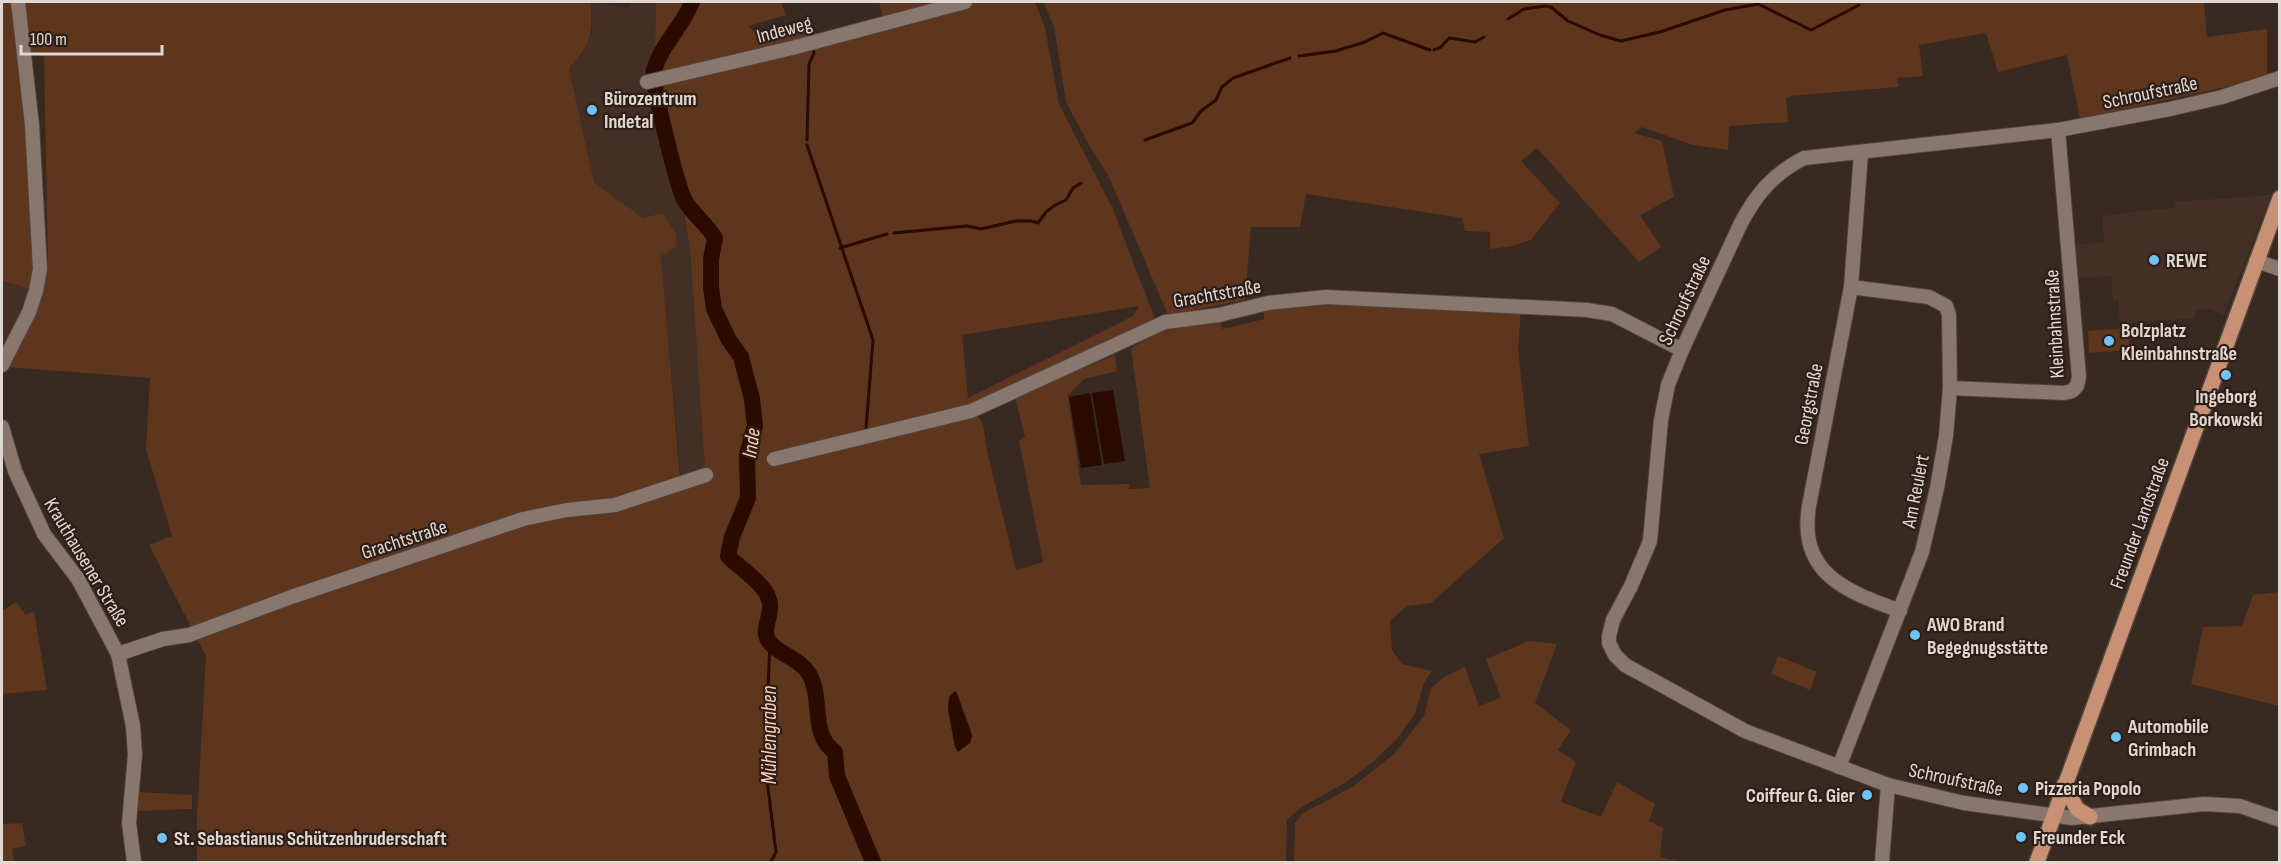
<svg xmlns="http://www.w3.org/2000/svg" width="2281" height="864" font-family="'Sofia Sans Condensed',sans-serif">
  <rect width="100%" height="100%" fill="#382921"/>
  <g fill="#442f24">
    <polygon points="591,2 600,2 628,9 633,2 656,2 655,46 646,78 675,194 683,206 690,248 705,470 681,480 661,255 677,246 594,182 569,68 583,53 592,33"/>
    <polygon points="2271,195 2224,315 2210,309 2195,310 2195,318 2120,324 2118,300 2113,300 2111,276 2075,278 2073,245 2104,242 2102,216 2139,211 2175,208 2174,202"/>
    <polygon points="2,281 31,289 23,310 2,351"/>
  </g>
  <g fill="#5e351d" fill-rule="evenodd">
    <path d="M2,2H591C592,34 593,43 569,68L594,182L643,218L663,213L676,234L677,246L661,256L680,479L705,470L690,248L683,206L675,194L646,78L655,46L656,2H781L786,15L749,26L760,38L805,24L810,40L851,34L972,2H1035L1045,28L1059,104L1113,209L1156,322L972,406L983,424L987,451L1016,570L1043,562L1019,441L1025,437L1015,397L1115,355L1117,371L1084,379L1068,396L1081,485L1130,484L1128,489L1150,488L1131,348L1167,328L1219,317L1222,329L1264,319L1263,307L1326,299L1521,309L1518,350L1529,446L1479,454L1504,538L1431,603L1407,606L1390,621L1392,650L1402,664L1432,671L1424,683L1415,713L1398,738L1373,762L1345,783L1300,808L1287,820L1286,862H197V817L206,656L149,545L172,536L146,449L150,378L7,367L43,297L48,265L44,57L19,46L26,124L34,268L31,289L2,281ZM1139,306L1133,316L968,398L962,335ZM955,691L970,727L972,736L953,737L948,704Z"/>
    <polygon points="879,2 949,2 883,17"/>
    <polygon points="1043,2 2204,2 2207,37 2267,29 2267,75 2230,86 2080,119 2067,55 1998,72 1986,33 1919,45 1923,76 1897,78 1899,87 1790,96 1786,98 1788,122 1729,126 1728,150 1693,145 1642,127 1634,133 1662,141 1674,197 1640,215 1661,247 1639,262 1537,148 1521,161 1560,203 1531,240 1512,246 1490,249 1490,232 1465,231 1462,218 1306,194 1300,227 1251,227 1245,300 1168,315 1109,177 1089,145 1066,102 1054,26"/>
    <polygon points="2129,328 2129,350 2089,353 2088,331"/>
    <polygon points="2279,592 2279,706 2191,684 2203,627 2242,626 2253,595"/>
    <polygon points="16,602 26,615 34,611 47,690 2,694 2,611"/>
    <polygon points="1529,641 1557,644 1535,703 1571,730 1558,750 1576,762 1561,802 1601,817 1617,782 1655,804 1649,821 1663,828 1660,857 1684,862 1294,862 1295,823 1303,813 1352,787 1394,754 1424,716 1431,688 1444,677 1465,667 1479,706 1501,698 1486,659"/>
    <polygon points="1778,656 1817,672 1810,690 1771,674"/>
    <polygon points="138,792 192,795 192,809 135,811"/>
    <polygon points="2,802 3,824 22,823 26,846 12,849 14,862 2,862"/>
  </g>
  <g fill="#2b0b00">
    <polygon points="1113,390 1125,461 1104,464 1092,393"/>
    <polygon points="1090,393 1102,465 1081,468 1069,397"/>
    <polygon points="955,691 957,693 972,736 970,743 958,752 955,747 948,709 949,697"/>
  </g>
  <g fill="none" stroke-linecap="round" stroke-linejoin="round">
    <g stroke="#2b0b00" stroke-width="3">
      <polyline points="1508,19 1524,9 1545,6 1551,7 1568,21 1600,35 1621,41 1660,32 1725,10 1758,4 1811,30 1859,5"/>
      <polyline points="1434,50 1441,47 1449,38 1475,42 1484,37"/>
      <polyline points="1299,56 1336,51 1365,42 1383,33 1430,50"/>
      <polyline points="807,140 809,64 814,53 813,47"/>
      <polyline points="1145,140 1192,123 1201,111 1216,100 1222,87 1233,78 1290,58"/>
      <polyline points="807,145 873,340 866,429"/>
      <polyline points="894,233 967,226 981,229 1016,221 1031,221 1038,223 1046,212 1055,205 1066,200 1073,188 1081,183"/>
      <polyline points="840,248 887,234"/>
      <polyline points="770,642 765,764 776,852 771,862"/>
    </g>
    <path stroke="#2b0b00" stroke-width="16" d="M692,2C683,26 661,45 654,70C651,83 677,184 684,199C692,214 707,224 715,238L711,259V287L714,309L729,340L741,357L752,399L755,426L747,455L748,498L732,537L728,556C741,570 772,587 770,608C770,619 762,630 768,640C777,655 804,658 812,680C822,705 811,735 835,752L837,776L873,862"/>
    <g stroke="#51453e" stroke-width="16">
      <g id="minor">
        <path d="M2280,78L2222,97L2170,109L2058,130L1804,158C1773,174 1756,194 1740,225L1682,350L1668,385L1661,420L1650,541L1631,586L1613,620L1609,636V643L1615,655L1625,665L1745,731L1888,785L1964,803L2072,818L2204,804L2240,806L2280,820"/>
        <polyline points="647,82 792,48 965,2"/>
        <path d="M1861,153L1851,287L1809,506C1798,574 1846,591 1900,611"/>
        <polyline points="2256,261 2280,269"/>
        <polyline points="2,365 29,312 36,291 40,269 32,125 18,2"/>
        <polyline points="1950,388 2064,393 2072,391 2077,386 2079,377 2058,130"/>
        <polyline points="2,427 15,471 44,534 78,579 118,654 133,726 135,755 129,823 134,862"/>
        <polyline points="774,459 971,411 1165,322 1219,315 1268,303 1326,297 1587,310 1612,314 1682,350"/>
        <polyline points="118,654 163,639 189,635 294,596 523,519 567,510 615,505 706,475"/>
        <polyline points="1839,767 1922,552 1937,488 1946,436 1950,388 1949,315 1946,306 1929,297 1851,287"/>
        <polyline points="1882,862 1888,785"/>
      </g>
    </g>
    <g stroke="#51453e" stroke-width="18">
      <g id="major">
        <polyline points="2064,785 2077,809 2090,817"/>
        <polyline points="2037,862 2280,198"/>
      </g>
    </g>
    <use href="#minor" stroke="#89776e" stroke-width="14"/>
    <use href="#major" stroke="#c99173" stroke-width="15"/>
  </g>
  <g fill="#6fc2f4" stroke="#2d1f18" stroke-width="2">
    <circle cx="592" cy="110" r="6"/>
    <circle cx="2154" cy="260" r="6"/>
    <circle cx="2109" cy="341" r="6"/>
    <circle cx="2226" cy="375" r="6"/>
    <circle cx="1915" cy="635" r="6"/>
    <circle cx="2116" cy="737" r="6"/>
    <circle cx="2023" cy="788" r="6"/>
    <circle cx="1867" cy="795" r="6"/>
    <circle cx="2021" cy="837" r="6"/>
    <circle cx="162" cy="838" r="6"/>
  </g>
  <g text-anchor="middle" stroke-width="4.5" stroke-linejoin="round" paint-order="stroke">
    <g font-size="20" fill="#e1d7d2" stroke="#2d1f18">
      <text transform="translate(784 29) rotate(-15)" y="7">Indeweg</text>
      <text transform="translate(2150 92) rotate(-12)" y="7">Schroufstraße</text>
      <text transform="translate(1217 293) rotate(-10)" y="7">Grachtstraße</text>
      <text transform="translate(1684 300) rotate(-65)" y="7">Schroufstraße</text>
      <text transform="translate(2054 324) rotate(-93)" y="7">Kleinbahnstraße</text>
      <text transform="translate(1808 404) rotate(-79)" y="7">Georgstraße</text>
      <text transform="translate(1915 491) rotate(-79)" y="7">Am Reulert</text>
      <text transform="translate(2139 523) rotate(-70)" y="7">Freunder Landstraße</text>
      <text transform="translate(404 539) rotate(-18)" y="7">Grachtstraße</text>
      <text transform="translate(87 562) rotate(59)" y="7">Krauthausener Straße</text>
      <text transform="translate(1956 779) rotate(12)" y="7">Schroufstraße</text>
    </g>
    <g font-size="20" font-weight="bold" fill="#e1d7d2" stroke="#2d1f18" text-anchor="start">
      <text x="604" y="105">Bürozentrum<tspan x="604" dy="23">Indetal</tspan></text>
      <text x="2166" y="267">REWE</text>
      <text x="2121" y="337">Bolzplatz<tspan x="2121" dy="23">Kleinbahnstraße</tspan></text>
      <text x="2226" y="403" text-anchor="middle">Ingeborg<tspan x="2226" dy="23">Borkowski</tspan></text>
      <text x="1927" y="631">AWO Brand<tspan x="1927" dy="23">Begegnugsstätte</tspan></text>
      <text x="2128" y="733">Automobile<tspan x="2128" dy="23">Grimbach</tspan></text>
      <text x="2035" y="795">Pizzeria Popolo</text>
      <text x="1855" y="802" text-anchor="end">Coiffeur G. Gier</text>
      <text x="2033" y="844">Freunder Eck</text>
      <text x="174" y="845">St. Sebastianus Schützenbruderschaft</text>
    </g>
    <g font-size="21" font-style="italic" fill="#feceb5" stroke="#2d1f18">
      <text transform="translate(751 443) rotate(-82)" y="7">Inde</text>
      <text transform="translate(769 735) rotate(-90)" y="7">Mühlengraben</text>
    </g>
  </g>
  <rect width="2281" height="864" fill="none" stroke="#e1d7d2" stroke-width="6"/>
  <path d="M21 45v9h141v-9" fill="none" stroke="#e1d7d2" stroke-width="3"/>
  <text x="30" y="45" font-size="18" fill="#e1d7d2" stroke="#2d1f18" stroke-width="4.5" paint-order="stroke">100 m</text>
</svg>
